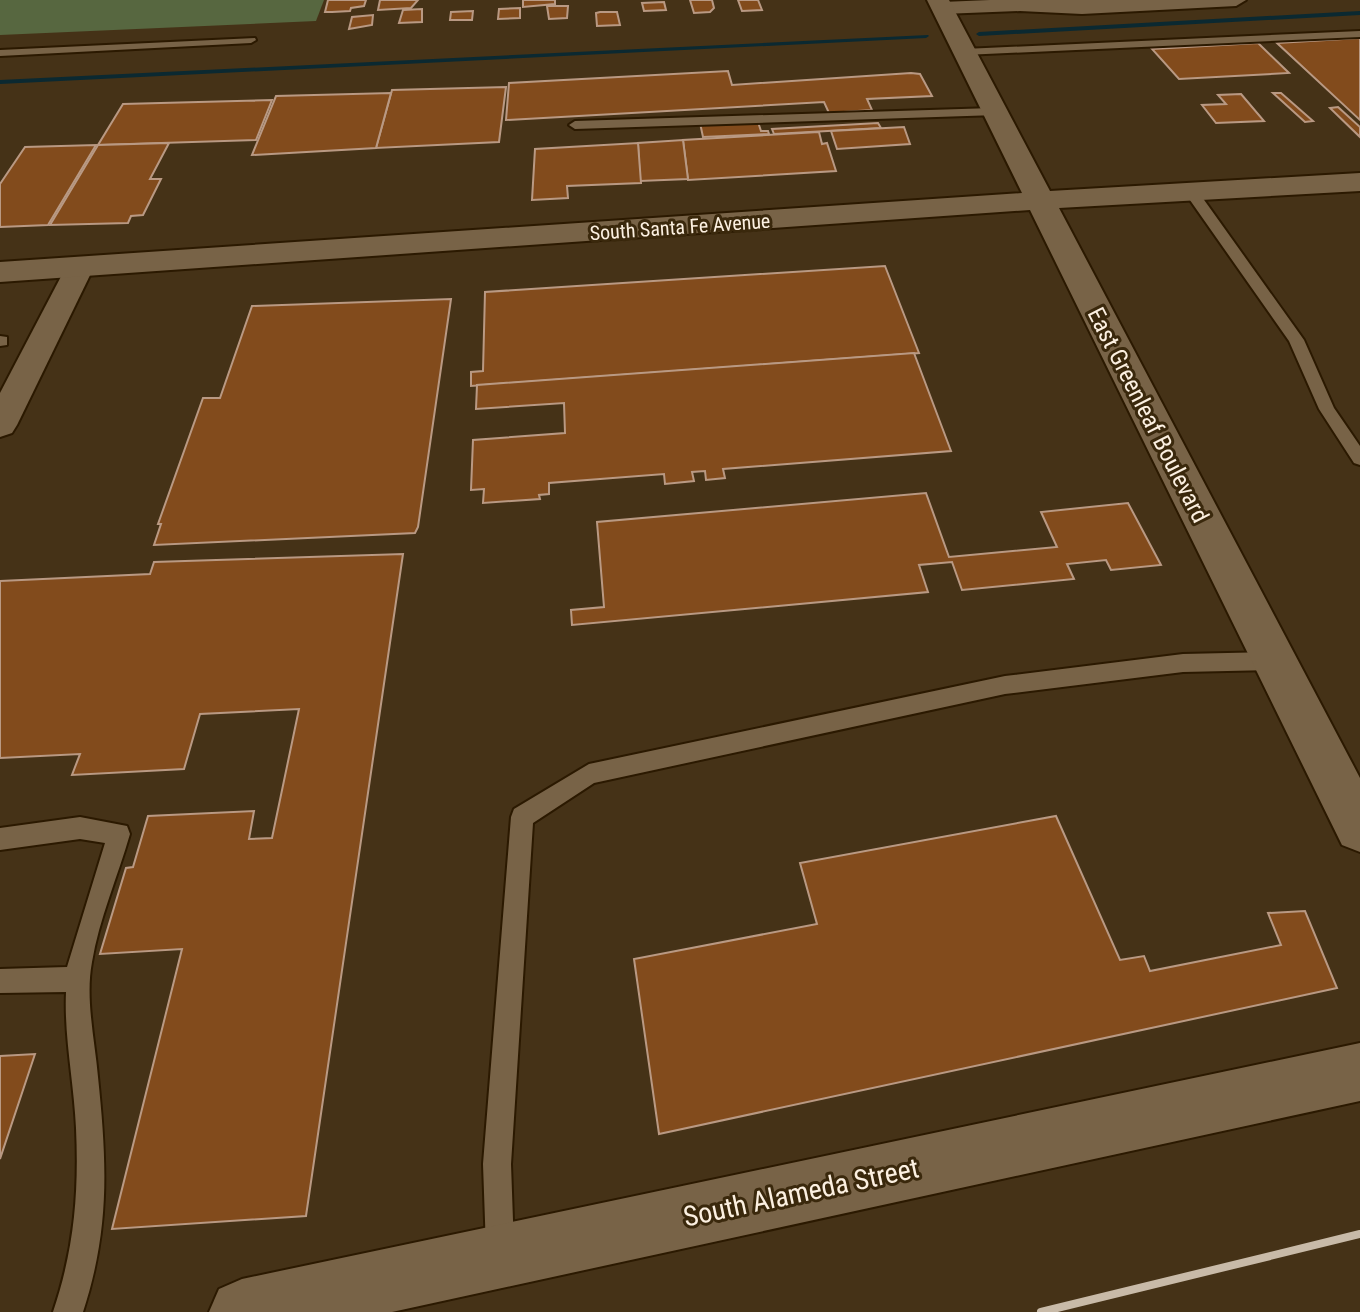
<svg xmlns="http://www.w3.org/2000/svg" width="1360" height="1312" font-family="'Roboto Condensed',sans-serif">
  <rect width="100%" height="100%" fill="#453217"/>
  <polygon fill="#576740" points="0,0 324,0 316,21 0,35"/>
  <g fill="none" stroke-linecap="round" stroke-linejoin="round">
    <g fill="#0b2931" fill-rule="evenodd">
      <polygon points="1360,11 1360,15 979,36 976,34 979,32"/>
      <polygon points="928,35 929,36 926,38 0,84 0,80"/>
    </g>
  </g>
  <g fill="#824b1c" stroke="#b99983" stroke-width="2">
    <polygon points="328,0 366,0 364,6 351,8 350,11 332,12 325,12"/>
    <polygon points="380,0 418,0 411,8 378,10"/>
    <polygon points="523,0 555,0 555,4 523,7"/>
    <polygon points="690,0 712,0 714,8 710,12 694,13"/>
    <polygon points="738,0 758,0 762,10 742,11"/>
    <polygon points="664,2 666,10 644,11 642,3"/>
    <polygon points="547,6 568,6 567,18 549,19"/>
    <polygon points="520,8 520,18 498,19 499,9"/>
    <polygon points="422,9 422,22 399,23 403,10"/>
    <polygon points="473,11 472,20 450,20 451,12"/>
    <polygon points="600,12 617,12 620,25 597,26 596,13"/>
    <polygon points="373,15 372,25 349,29 352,17"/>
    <polygon points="1360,38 1360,120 1277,43"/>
    <polygon points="1258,43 1289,73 1179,79 1152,49"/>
    <polygon points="728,71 732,85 911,73 920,74 932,96 867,99 872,110 829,113 824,102 506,120 509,83"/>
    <polygon points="506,87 499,142 376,148 392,90"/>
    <polygon points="391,93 376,148 252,155 276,96"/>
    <polygon points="1273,93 1281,93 1313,121 1305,122"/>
    <polygon points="1241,94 1264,121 1216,123 1202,105 1226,104 1218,95"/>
    <polygon points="272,100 256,140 98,145 123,104"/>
    <polygon points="1338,107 1360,127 1360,137 1330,108"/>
    <polygon points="758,122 761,131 768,131 769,134 703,137 700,123"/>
    <polygon points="878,123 881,128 774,134 772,129"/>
    <polygon points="904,127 910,144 837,149 831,131"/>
    <polygon points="819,132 822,144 827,143 836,171 688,180 683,140"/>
    <polygon points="683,140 688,179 640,181 638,143"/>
    <polygon points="169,143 150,179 161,179 143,215 131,216 128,223 50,225 98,145"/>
    <polygon points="638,143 641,183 567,186 568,198 532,200 535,149"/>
    <polygon points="96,145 48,225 0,227 0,184 25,147"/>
    <polygon points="885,266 919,353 471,386 471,372 483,371 485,292"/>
    <polygon points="451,299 418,527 415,533 154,545 161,524 158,524 203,398 220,398 252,306"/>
    <polygon points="914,353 951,451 723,469 725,478 706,480 705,471 692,472 694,481 665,484 664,474 549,483 549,494 539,495 540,499 483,503 484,489 471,490 473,440 565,433 564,403 476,409 477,385"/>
    <polygon points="926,493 949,557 1057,547 1041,512 1128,503 1161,565 1111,570 1106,560 1067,564 1074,579 962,590 952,562 919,565 928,592 572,625 571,610 604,607 597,522"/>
    <polygon points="403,554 306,1216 112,1229 182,949 100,954 126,868 133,867 148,816 254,811 249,839 272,838 299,709 200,714 184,769 72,775 80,754 0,758 0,581 150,574 154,562"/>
    <polygon points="1056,816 1120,960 1144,956 1150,971 1281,945 1268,913 1305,911 1337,988 659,1134 634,959 817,924 800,863"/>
    <polygon points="35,1054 0,1159 0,1056"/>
  </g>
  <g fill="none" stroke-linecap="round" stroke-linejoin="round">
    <g stroke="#2b1900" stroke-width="4">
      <g id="lane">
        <polygon points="1360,31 1360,37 964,55 959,52 964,49"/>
        <polygon points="255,38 256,40 251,43 0,56 0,50"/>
        <polygon points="993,108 999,112 997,115 575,129 569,125 575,121"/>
        <polygon points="1187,190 1197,190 1304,340 1334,408 1360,446 1360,465 1354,463 1319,409 1289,341 1185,193"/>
        <polygon points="0,336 7,337 7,345 0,346"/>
        <polygon points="1274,652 1281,655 1284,661 1281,667 1274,670 1183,672 1005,694 594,783 533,823 511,1164 514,1249 510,1259 500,1263 490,1259 486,1249 483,1164 511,817 514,809 589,764 1005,676 1183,654"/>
        <path d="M80,817L127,826L130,834C118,876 99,919 92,962C85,999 95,1041 98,1077C107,1164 110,1229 83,1312H53C74,1250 79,1194 76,1128C74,1083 64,1037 66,992L0,993V969L67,967L105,843L80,839L0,850V828Z"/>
      </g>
    </g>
    <g stroke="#2b1900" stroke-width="4">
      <g id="street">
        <polygon points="990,0 1246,0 1236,6 1082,14 1020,11 942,14 932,8 942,2"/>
        <polygon points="80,258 90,261 94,267 17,425 12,433 0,437 0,393 66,267 70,261"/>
      </g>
    </g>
    <g stroke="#2b1900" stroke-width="4">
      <g id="secondary">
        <polygon points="927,0 949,0 1050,191 1360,173 1360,191 1059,208 1360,778 1360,852 1342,845 1030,210 0,282 0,262 1022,193"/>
        <polygon points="1360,1043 1360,1101 392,1312 209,1312 219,1289 242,1279"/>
      </g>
    </g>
    <use href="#lane" fill="#786347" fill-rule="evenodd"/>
    <use href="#street" fill="#786347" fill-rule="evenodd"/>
    <use href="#secondary" fill="#786347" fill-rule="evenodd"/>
    <polyline stroke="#c8baa8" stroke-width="8" points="1041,1312 1360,1234"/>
  </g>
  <g text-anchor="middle" stroke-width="6" stroke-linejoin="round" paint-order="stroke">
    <g font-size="20" fill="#fcf0e1" stroke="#3a280c">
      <text transform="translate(680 227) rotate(-4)" y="7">South Santa Fe Avenue</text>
    </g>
    <g font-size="24" fill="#fcf0e1" stroke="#3a280c">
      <text transform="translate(1148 415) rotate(63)" y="8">East Greenleaf Boulevard</text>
    </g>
    <g font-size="28" fill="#fcf0e1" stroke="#3a280c">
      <text transform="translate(801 1192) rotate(-12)" y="10">South Alameda Street</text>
    </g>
  </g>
</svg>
